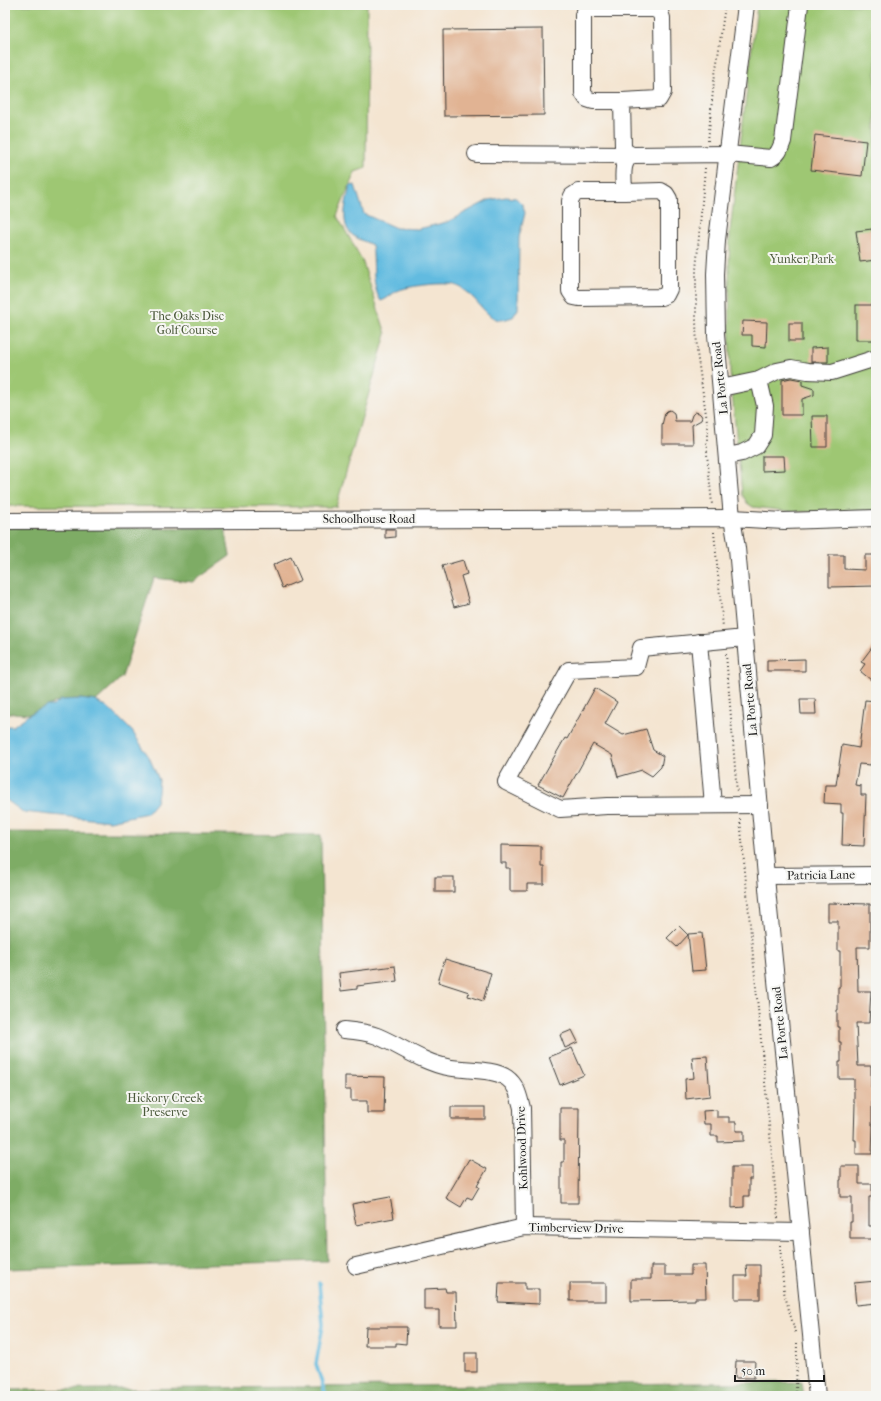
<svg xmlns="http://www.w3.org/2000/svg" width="881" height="1401" font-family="'IM FELL French Canon',serif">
  <rect width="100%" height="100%" fill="#f6f6f2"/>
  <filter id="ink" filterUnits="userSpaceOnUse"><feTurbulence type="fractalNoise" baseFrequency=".025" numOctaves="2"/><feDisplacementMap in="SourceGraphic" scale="8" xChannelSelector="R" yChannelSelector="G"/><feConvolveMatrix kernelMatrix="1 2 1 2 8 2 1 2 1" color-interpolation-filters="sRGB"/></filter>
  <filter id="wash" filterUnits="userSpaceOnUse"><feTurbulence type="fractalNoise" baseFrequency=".012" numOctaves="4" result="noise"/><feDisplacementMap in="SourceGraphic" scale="16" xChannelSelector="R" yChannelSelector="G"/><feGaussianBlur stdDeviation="0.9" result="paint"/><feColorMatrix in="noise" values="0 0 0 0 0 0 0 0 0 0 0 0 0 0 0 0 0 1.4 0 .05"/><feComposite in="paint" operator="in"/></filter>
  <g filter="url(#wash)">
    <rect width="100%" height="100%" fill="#f4e5d1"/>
    <g fill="#9ec773" stroke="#5d7248">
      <polygon points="5,5 367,5 366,168 355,172 337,216 362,260 386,334 336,507 5,506"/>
      <polygon points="757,5 876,5 876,511 796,512 753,507 747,503 742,494 730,373 729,262 730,231"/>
    </g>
    <g fill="#7eac65" stroke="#4d6440">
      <polygon points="5,527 225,528 230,556 193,582 154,578 122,677 96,701 80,699 61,700 30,714 5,713"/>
      <polygon points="5,832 321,835 327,1261 5,1269"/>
      <polygon points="802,1382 804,1396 5,1396 5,1390"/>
    </g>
    <g fill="#62bbe0" stroke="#3f6c7e">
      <path d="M355,185L364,214L396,228L418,229L447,222L489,200L506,197L516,198L523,205L525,213L519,237L518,309L513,317C509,318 504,320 501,320C482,319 474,286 449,284C437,283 407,286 397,291C391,294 388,299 381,301C371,288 375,261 372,245C364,241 353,238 348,230C341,218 347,199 350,186Z"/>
      <polygon points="80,699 96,701 111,710 132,731 149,757 159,780 158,793 156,802 147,813 110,821 23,812 5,799 5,729 8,726 13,726 30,714 47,706 53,706 61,700"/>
    </g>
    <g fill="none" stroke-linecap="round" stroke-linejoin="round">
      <polyline stroke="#62bbe0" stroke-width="3.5" points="319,1283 323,1325 316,1364 326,1396"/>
    </g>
    <g id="blocks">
      <g fill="#e1b393">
        <polygon points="543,29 544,115 444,116 443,30"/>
        <polygon points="815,135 866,141 862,176 811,170"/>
        <polygon points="872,229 876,260 860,262 856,231"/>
        <rect x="856" y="305" width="20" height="35"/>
        <polygon points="743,321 767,322 766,347 752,346 752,335 742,335"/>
        <rect x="789" y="323" width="13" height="18"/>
        <polygon points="828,347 828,362 811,362 811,348"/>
        <polygon points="791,378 802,380 802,385 814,389 814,395 802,399 802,415 782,415 782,380"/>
        <polygon points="670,410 674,413 675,421 690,421 692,415 695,412 699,413 701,415 702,417 701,420 692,425 693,444 662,444 662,425 665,413 667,411"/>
        <polygon points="812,416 827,416 827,447 813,447"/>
        <polygon points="762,456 784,456 785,470 762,471"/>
        <polygon points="385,529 395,529 395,537 385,538"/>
        <polygon points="829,555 844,555 844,569 865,570 865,555 876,555 876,586 829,587"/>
        <polygon points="291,557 301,580 282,588 273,565"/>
        <polygon points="463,560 467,574 461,576 469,603 454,607 442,566"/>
        <polygon points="876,642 876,684 860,671 865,664 861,662"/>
        <polygon points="805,659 805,671 767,671 767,660"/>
        <polygon points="595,688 617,702 605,724 623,735 646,729 653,750 663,756 661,767 652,776 642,770 618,777 612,755 593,744 563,798 538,785 565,738 567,739"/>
        <polygon points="800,699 815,699 816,714 801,714"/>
        <polygon points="865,700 876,701 876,744 874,743 871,765 859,764 855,785 861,786 861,795 866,795 864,846 842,845 843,813 841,813 841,804 824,803 825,785 836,785 842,745 859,748"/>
        <polygon points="501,845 541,846 541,867 544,867 544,884 527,884 527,891 510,891 510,868 506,868 506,863 501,863"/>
        <rect x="435" y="877" width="19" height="15"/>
        <polygon points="828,903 870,904 870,947 857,947 858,991 871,991 869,1023 856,1023 858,1066 871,1066 871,1087 873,1087 873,1102 872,1102 872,1125 873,1125 872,1154 856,1154 856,1140 854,1140 855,1103 854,1103 854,1079 839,1079 839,1062 841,1062 841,1042 839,1042 839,1027 837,1027 837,1010 838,1010 838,987 840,987 840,951 838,951 838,921 828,921"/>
        <polygon points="679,926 688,935 677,947 667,938"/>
        <polygon points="702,933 706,970 692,971 688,934"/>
        <polygon points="445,959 491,973 483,1001 468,996 469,992 438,982"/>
        <polygon points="395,966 397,981 357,986 357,989 341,991 339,973"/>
        <polygon points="572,1030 578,1042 565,1048 560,1035"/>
        <polygon points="572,1048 584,1075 560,1085 549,1057"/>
        <polygon points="707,1056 710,1096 686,1099 685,1079 694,1078 692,1057"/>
        <polygon points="345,1076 385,1077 384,1113 367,1113 367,1101 351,1101 351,1090 345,1090"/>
        <rect x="451" y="1107" width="34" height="12"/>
        <polygon points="560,1108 579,1108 578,1203 561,1203 561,1162 564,1162 564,1140 560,1140"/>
        <polygon points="717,1110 717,1117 729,1117 729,1122 736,1122 736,1131 744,1131 744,1141 718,1142 718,1136 711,1136 711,1124 704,1124 703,1111"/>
        <polygon points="469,1159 487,1169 477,1186 479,1187 472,1199 467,1197 461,1207 446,1198"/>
        <polygon points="841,1166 859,1166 859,1184 872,1184 872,1197 869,1197 869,1226 876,1226 876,1239 850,1239 850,1222 852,1222 852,1197 840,1197 840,1180 841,1180"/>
        <polygon points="732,1167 752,1167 752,1179 749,1179 749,1196 744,1196 744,1207 732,1208"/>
        <polygon points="390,1197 394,1218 356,1225 352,1204"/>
        <polygon points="691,1265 705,1265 706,1298 695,1298 695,1300 631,1301 631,1279 651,1279 651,1266 665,1266 665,1275 691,1275"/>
        <polygon points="746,1265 760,1265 760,1299 735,1299 735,1276 747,1276"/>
        <polygon points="876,1281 876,1303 856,1305 854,1283"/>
        <polygon points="499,1283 525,1283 525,1289 539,1289 539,1304 498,1302"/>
        <rect x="570" y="1283" width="36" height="18"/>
        <polygon points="445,1288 446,1292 456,1292 457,1326 439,1326 439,1310 424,1310 424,1289"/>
        <polygon points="366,1327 407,1327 406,1344 396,1343 396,1346 365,1346"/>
        <rect x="465" y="1353" width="12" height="19"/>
        <polygon points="736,1361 755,1361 754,1378 735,1378"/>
      </g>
    </g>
  </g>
  <g filter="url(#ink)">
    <use href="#blocks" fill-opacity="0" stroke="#3c3a37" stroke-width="1"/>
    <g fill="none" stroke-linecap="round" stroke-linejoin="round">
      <g stroke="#3c3a37" stroke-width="18">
        <g id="minor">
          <polyline points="746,5 717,240 715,274 716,335 732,518 737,548 768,899 817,1396"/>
          <polyline points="622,101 593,101 587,99 583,93 583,15 586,11 591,9 654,9 660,12 662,18 663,92 659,99 622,101 623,147 626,152 632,155"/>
          <polyline points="476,154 632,155"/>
          <path d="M624,192H578L572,196L570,201V291L574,297L579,298L661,297L666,295L669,289V199L666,194L661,191L624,192C624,179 620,162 632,155L728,154L771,158C779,154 780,149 783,141L800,5"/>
          <polyline points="721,388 759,380 777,371 791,368 808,371 832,372 876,358"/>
          <polyline points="727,456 742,453 756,446 763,435 765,406 759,380"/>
          <polyline points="5,521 732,518 784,521 876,518"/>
          <polyline points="745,638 641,648 636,667 569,670 506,782 560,809 607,806 760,805"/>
          <polyline points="699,642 713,805"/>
          <polyline points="766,876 876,875"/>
          <path d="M344,1030C356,1031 367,1032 377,1036C401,1046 422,1062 447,1067C465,1071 492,1068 507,1078C517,1085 519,1097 522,1108L524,1227"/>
          <polyline points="356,1266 524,1227 801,1232"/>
        </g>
      </g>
      <g stroke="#3c3a37" stroke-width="2" stroke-dasharray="1 3" stroke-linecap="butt">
        <polyline points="708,141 714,81 718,56 725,5"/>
        <polyline points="705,168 696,270 696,319 697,353 707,421 707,454 712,504"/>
        <polyline points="714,532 723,627"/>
        <polyline points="726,654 737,793"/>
        <polyline points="740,819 778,1219"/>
        <polyline points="780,1245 784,1292 796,1335"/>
        <polyline points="796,1396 797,1343"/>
      </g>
      <use href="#minor" stroke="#fff" stroke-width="16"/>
    </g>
  </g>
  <g text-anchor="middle" stroke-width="4" stroke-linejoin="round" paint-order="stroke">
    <g font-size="12" fill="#4a583a" stroke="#f6f6f2">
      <text x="802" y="263">Yunker Park</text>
      <text x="187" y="320">The Oaks Disc<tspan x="187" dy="14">Golf Course</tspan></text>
      <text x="165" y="1102">Hickory Creek<tspan x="165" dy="14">Preserve</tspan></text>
    </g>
    <g font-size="12" fill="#1c1c1c" stroke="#f6f6f2">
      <text transform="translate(720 378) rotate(-96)" y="4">La Porte Road</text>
      <text x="369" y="523">Schoolhouse Road</text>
      <text transform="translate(750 700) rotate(-95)" y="4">La Porte Road</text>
      <text transform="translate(821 875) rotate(-1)" y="4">Patricia Lane</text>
      <text transform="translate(780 1023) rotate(-96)" y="4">La Porte Road</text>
      <text transform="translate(522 1148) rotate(-92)" y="4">Kohlwood Drive</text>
      <text transform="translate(576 1228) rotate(1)" y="4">Timberview Drive</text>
    </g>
  </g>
  <rect width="881" height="1401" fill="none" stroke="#f6f6f2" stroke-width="20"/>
  <path d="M735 1375v6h89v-6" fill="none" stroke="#1c1c1c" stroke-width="2"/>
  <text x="741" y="1375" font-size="12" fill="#1c1c1c" stroke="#f6f6f2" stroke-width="3" paint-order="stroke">50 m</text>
</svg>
